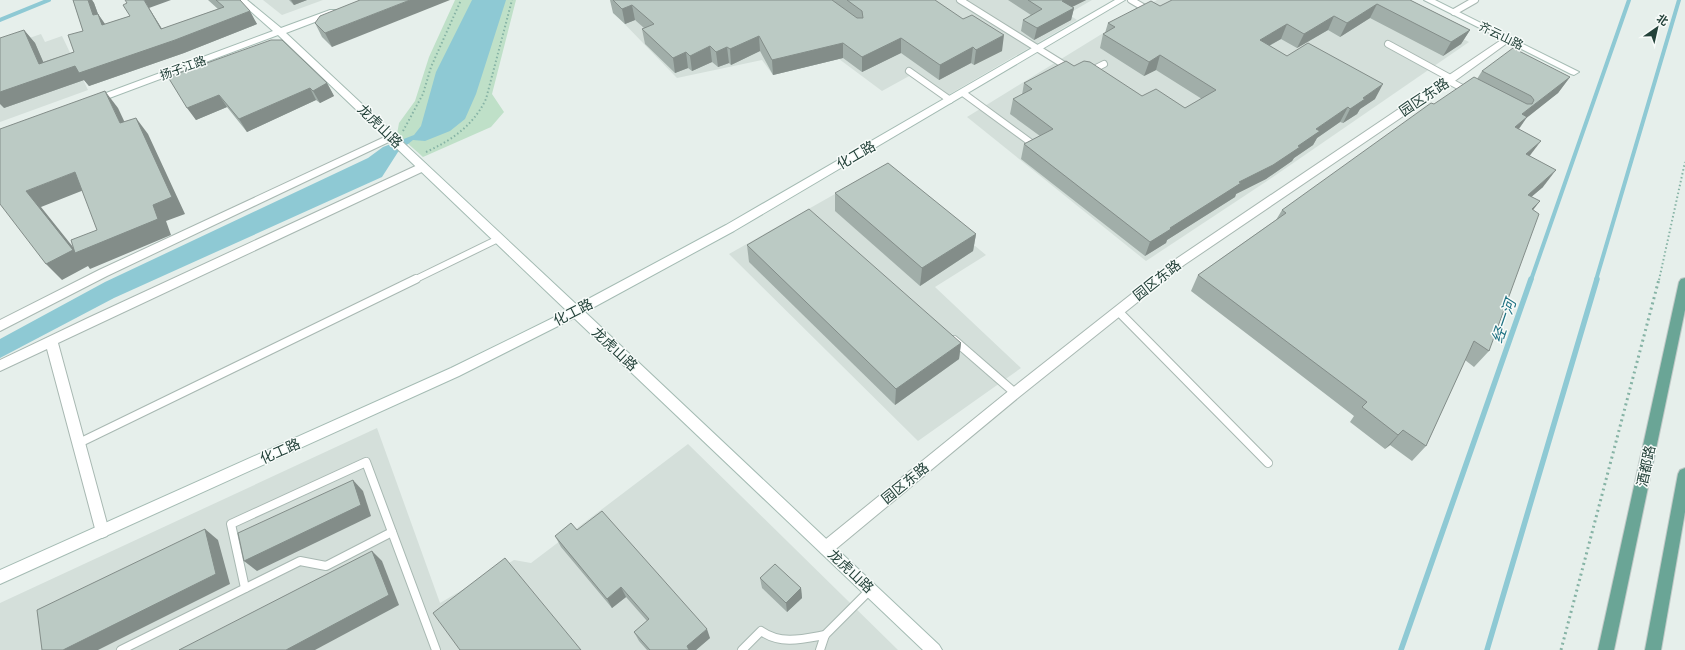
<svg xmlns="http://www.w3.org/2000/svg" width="1685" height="650" font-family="Jost,'Noto Sans SC',sans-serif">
  <rect width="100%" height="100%" fill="#e6efeb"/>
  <g fill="#d4dfda">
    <polygon points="263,0 323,0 282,15"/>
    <polygon points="686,0 1092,0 1068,14 1077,20 943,98 911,75 882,91 839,59 773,75 762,60 677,78 613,12 622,8 636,21"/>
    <polygon points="1157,0 1387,0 1469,42 1267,181 1146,261 967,117"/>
    <polygon points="41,34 45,42 62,36 88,90 0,122 0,48"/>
    <polygon points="881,168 986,255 935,287 1021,368 918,441 729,254"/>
    <polygon points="377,428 440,603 514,560 531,563 688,444 898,650 0,650 0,603"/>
  </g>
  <polygon fill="#bfe0c8" points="455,0 516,0 492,94 504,112 491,127 423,157 397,134 399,123 415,101 429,57"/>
  <polygon fill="#8ec9d4" points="472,0 506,0 476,94 465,119 450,131 425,141 413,140 398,152 382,177 114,298 0,358 0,339 105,282 368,158 383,147 414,135 421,126 436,72"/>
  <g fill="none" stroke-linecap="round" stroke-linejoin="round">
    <g stroke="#8ec9d4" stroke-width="4">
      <polyline points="0,20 49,0"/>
      <polyline points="1531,280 1629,0"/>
      <polyline points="1596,280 1679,0"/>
    </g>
    <g stroke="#8ec9d4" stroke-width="5.5">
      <polyline points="1401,650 1531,279"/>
      <polyline points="1487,650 1597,279"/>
    </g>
    <g stroke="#a8b8b2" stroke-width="8">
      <g id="lane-far1">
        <polyline points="960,0 1069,68"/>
        <polyline points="1131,0 1148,10"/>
        <polyline points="1454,12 1475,0"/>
        <polyline points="1388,44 1452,79"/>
        <polyline points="909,71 950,100"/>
        <polyline points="1090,71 1104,64"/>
        <polyline points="1449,81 1468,91"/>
        <polyline points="963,93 1034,145"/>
        <polyline points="414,280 498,239"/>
      </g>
    </g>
    <g stroke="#a8b8b2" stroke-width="10">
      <g id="lane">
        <polyline points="1118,311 1268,463"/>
        <polyline points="954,340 1015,393"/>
        <polyline points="79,443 416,279"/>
        <polyline points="245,588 231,524 366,462 436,650"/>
        <polyline points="121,650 300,561 326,566 392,532"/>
        <path d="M742,650L761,631C781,645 803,639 825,635"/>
        <polyline points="820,650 825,635 870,590"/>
      </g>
    </g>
    <g stroke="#a8b8b2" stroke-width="2">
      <g id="street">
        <polygon points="1507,36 1512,39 1510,41 1452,83 1184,265 1019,397 831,553 826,555 821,553 819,548 821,543 1011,389 1176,259"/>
        <polygon points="391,134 396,137 395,139 107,276 0,331 0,320 99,270"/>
        <polygon points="422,163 426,164 427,167 426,170 58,343 109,531 107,536 102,538 97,536 47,349 0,371 0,360 88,318"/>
      </g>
    </g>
    <g stroke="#a4bbb3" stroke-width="2">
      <g id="secondary">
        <polygon points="238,0 247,0 281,28 330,10 336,10 336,14 286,33 577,305 726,225 1115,0 1125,0 734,231 585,312 939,645 942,650 923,650 574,318 459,376 0,584 0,570 451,368 567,311 278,35 96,103 90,103 88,101 90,99 273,31"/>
        <polygon points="1424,0 1435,0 1579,72 1574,75 1571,74"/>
      </g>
    </g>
    <g stroke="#c2cac8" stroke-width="2">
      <g id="primary">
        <polygon points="1685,278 1685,310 1614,650 1598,650 1679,282 1681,279"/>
        <polygon points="1685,468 1685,512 1661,650 1645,650 1678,474 1680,470"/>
      </g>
    </g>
    <g stroke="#86b3a5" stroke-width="2" stroke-dasharray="1.5 2.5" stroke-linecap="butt">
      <polyline points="403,131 423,94 431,67 461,0"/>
      <path d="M426,152C452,140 473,126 486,99L512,0"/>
      <polyline points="1659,280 1685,162"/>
    </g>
    <polyline stroke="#86b3a5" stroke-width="3" stroke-dasharray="2 3.5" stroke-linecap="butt" points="1561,650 1659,279"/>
    <use href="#lane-far1" stroke="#fff" stroke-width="6"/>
    <use href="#lane" stroke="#fff" stroke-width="8"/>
    <use href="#street" fill="#fff" fill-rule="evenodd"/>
    <use href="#secondary" fill="#fff" fill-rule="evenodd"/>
    <use href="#primary" fill="#6aa596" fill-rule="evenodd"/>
  </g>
  <g fill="#a1aea9">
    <polygon points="73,0 92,0 94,3 98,14 105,24 130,16 149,8 162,29 218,9 208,0 240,0 257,24 184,53 89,86 84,80 4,108 24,30 35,43 43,62 74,52 83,31"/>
    <polygon points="289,0 307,0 294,5"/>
    <polygon points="360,0 332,47 322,37 315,23"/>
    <polygon points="610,0 935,0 1002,51 974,65 971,63 939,80 901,53 862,72 843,58 773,75 760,51 731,65 729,63 718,67 712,62 692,71 688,68 675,73 645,44 642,29 644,28 635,20 625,24 613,13"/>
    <polygon points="1008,0 1086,0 1072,7 1074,8 1071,20 1034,40 1021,31 1023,20 1031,15"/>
    <polygon points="1410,0 1470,30 1461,44 1443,56 1370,18 1340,37 1328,30 1297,48 1281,39 1269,46 1287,56 1375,99 1360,109 1357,114 1343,123 1340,122 1317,138 1313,145 1294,158 1292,161 1266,179 1236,194 1235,197 1167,240 1166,243 1145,256 1021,159 1024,144 1040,136 1010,114 1013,99 1022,95 1024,83 1074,66 1142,96 1185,108 1202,99 1156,70 1144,76 1100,48 1103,34 1105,33 1108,23 1160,6"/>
    <polygon points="1482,71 1570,77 1558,93 1527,117 1519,129 1543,187 1532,196 1533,210 1489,351 1474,367 1465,360 1426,446 1412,461 1390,445 1385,449 1350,422 1354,416 1191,291 1198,275 1276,220 1282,210 1477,79"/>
    <polygon points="168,77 327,83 334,96 320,103 316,100 247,132 227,107 196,120"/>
    <polygon points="835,193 976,234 973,251 920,286 835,211"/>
    <polygon points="747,245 961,343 959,359 895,405 749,262"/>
    <polygon points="577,530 710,638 696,650 647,650 639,641 634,632 647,621 626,597 612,608 561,547 555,536"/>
    <polygon points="760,578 801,588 802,598 787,612 762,588"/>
  </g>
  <g fill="#838d89">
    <polygon points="88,0 92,0 94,3 98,14 107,27 102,25 93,15"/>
    <polygon points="144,0 171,0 149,8 170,42 250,11 257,24 184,53 89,86 84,80 4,108 0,104 0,92 39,64 24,30 35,43 49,75 161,29"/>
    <polygon points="291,0 307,0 294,5"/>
    <polygon points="410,0 450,0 332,47 325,33"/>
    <polygon points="1065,0 1086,0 1060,13 1062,1"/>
    <polygon points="1377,4 1370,18 1340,37 1347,23"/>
    <polygon points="632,5 635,20 625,24 622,9"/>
    <polygon points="1074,8 1071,20 1034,40 1037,28"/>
    <polygon points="1334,16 1328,30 1297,48 1304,34"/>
    <polygon points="1287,24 1281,39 1254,54 1260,40"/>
    <polygon points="1470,30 1461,44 1443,56 1451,42"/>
    <polygon points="1004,35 1002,51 974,65 976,50"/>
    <polygon points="759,36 760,51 731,65 730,49"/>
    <polygon points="901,38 901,53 862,72 862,57"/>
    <polygon points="843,43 843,58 773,75 772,60"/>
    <polygon points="710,46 712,62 692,71 690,56"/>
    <polygon points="727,47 729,63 718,67 716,52"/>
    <polygon points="973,47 971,63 939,80 940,65"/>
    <polygon points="686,52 688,68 675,73 673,58"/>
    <polygon points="1160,55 1156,70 1144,76 1149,62"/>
    <polygon points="1570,77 1558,93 1510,131 1522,114"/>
    <polygon points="327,83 334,96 320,103 313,91"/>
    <polygon points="1383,84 1375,99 1360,109 1357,114 1343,123 1350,109 1363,98"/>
    <polygon points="310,88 316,100 247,132 239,119"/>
    <polygon points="105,91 118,108 133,140 120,123"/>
    <polygon points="219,95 227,107 196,120 187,108"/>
    <polygon points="1348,107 1340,122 1317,138 1313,145 1294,158 1292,161 1266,179 1236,194 1235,197 1167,240 1166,243 1145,256 1150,242 1170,228 1239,182 1298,146 1316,129"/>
    <polygon points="1527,117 1515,134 1515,127"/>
    <polygon points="136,118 148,134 185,214 166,221 171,235 90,269 88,266 62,280 46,264 26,191 75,172 89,188 41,207 77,252 153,205"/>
    <polygon points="1541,141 1528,158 1526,154"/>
    <polygon points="1556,170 1543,187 1515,211 1528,195"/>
    <polygon points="1540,201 1527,218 1532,209"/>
    <polygon points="976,234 973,251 920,286 922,268"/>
    <polygon points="961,343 959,359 895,405 896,389"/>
    <polygon points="1403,430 1390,445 1385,449 1398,435"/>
    <polygon points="353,480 363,491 371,516 257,571 244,561"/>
    <polygon points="205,529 218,540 230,584 98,650 63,650"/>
    <polygon points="372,551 382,561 399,605 315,650 286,650"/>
    <polygon points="621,587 626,597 612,608 607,599"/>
    <polygon points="801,588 802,598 787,612 786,603"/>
    <polygon points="707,629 710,638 696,650 688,650 687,646"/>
  </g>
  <g fill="#bbcac4" stroke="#838d89">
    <polygon points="73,0 88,0 93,15 98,14 102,25 130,16 123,5 127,3 125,0 144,0 161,29 224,7 216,0 240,0 250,11 175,40 79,73 75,66 0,92 0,38 24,30 39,64 74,52 68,35 83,31"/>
    <polygon points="360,0 410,0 325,33 315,23 320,16"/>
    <polygon points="613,0 832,0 857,18 863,18 862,11 847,0 935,0 963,19 972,15 1004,35 976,50 973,47 940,65 901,38 862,57 843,43 772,60 759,36 730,49 727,47 716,52 710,46 690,56 686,52 673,58 642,29 654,24 632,5 622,9"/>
    <polygon points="1028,0 1065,0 1062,1 1074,8 1037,28 1023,20 1042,9"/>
    <polygon points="1172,0 1410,0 1470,30 1451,42 1377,4 1347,23 1334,16 1304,34 1287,24 1260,40 1287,56 1308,43 1383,84 1363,98 1365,99 1350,109 1348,107 1316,129 1320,131 1298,146 1300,147 1273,165 1239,182 1241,183 1170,228 1171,229 1150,242 1024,144 1053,129 1013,99 1032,89 1024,83 1066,61 1074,66 1084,61 1090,62 1142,96 1156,89 1185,108 1216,90 1160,55 1149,62 1103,34 1115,27 1108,23 1151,1 1160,6"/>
    <polygon points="271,40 282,40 327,83 313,91 310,88 239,119 219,95 187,108 168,77"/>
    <polygon points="1513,48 1570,77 1522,114 1527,117 1515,127 1541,141 1526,154 1556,170 1528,195 1540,201 1532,209 1539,214 1489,351 1474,341 1426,446 1403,430 1398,435 1362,407 1367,402 1198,275 1286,213 1282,210 1431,103 1434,104 1474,77 1527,104 1532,104 1534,100 1531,96 1482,71"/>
    <polygon points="105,91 120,123 136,118 172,197 153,205 158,219 75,253 71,240 97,230 75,172 26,191 73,250 46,264 0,204 0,129"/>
    <polygon points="888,163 976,234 922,268 835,193"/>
    <polygon points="809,209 961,343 896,389 747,245"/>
    <polygon points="353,480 361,505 244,561 238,533"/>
    <polygon points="602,511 707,629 687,646 689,650 650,650 634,632 649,619 621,587 607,599 555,536 571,523 577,530"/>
    <polygon points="205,529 216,574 63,650 42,650 37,610"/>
    <polygon points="372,551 389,595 286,650 179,650"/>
    <polygon points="505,558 581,650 460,650 433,613"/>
    <polygon points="775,564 801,588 786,603 760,578"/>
  </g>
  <g text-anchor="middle" stroke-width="3" stroke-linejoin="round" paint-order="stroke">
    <g font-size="12" fill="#24423a" stroke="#f7fbf9">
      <text transform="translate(1501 36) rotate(26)" y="4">齐云山路</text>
      <text transform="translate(183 68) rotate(-20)" y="4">扬子江路</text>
    </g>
    <g font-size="14" fill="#24423a" stroke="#f7fbf9">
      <text transform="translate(1424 97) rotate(-34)" y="5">园区东路</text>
      <text transform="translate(380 126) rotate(44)" y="5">龙虎山路</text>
      <text transform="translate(856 155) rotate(-30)" y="5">化工路</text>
      <text transform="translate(1157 280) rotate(-38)" y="5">园区东路</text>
      <text transform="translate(573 312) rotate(-27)" y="5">化工路</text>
      <text transform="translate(615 349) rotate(43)" y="5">龙虎山路</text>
      <text transform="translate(280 451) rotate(-24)" y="5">化工路</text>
      <text transform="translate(1646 466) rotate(-78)" y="5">酒都路</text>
      <text transform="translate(905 483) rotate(-39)" y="5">园区东路</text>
      <text transform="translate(851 571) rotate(43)" y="5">龙虎山路</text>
    </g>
    <g font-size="15" font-style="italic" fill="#1c6f80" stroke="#f7fbf9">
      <text transform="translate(1504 321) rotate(-71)" y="5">经一河</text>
    </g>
  </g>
  <g transform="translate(1657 28) rotate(34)" stroke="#f7fbf9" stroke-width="3" paint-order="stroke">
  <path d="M0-3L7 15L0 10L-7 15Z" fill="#24423a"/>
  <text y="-6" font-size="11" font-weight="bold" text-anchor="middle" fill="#24423a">北</text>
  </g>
</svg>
